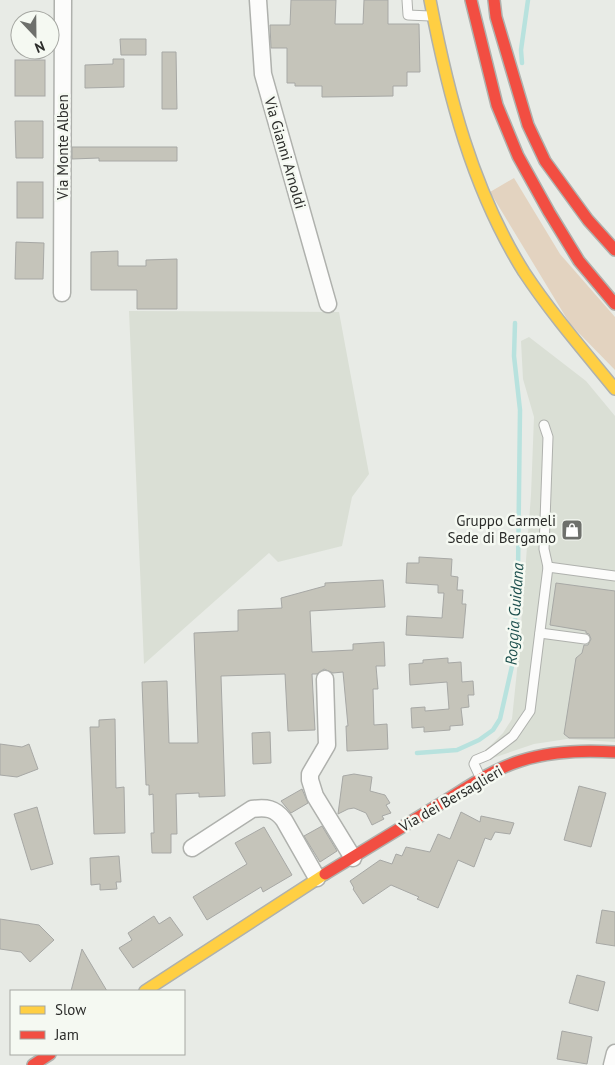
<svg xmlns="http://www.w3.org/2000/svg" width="615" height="1065" font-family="'PT Sans',sans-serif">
  <rect width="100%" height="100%" fill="#e8ebe6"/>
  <g fill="#dadfd5">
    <polygon points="129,311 339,312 369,474 352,497 342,546 278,562 269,553 144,664"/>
    <polygon points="529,337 586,381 615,416 615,742 567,739 534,744 490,759 486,750 503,733 512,719 519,651 531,495 534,417 523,379 521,341"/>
  </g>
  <polygon fill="#e3d3c0" points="514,178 560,254 615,317 615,370 570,324 490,192"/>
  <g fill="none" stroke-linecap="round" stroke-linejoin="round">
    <g stroke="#b8e2de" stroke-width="4.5">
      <polyline points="522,63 521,50 528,0"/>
      <polyline points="417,753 457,750 479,740 493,730 500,719 512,666 518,573 520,410 514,356 515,323"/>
    </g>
  </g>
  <g fill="#c5c4ba" stroke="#a7a8a5">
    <polygon points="291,0 336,0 335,24 363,24 364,0 388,0 388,24 419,24 420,72 407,72 407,86 393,86 393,96 322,97 322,86 295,86 295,83 287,83 287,48 271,48 270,25 290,25"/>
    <polygon points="120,39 146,39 146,55 121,55"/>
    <polygon points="162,52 176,52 177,109 162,109"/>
    <polygon points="113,59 124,59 124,87 85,88 85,65 113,64"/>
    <rect x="15" y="60" width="30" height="36"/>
    <polygon points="15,121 43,121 43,158 16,158"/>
    <polygon points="72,147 177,147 177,161 99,161 99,158 72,159"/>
    <rect x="17" y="182" width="26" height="36"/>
    <polygon points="16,242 44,243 43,279 15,279"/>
    <polygon points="118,251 118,266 146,266 146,260 177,259 177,309 137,309 137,290 91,290 91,252"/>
    <polygon points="419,557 452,559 451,576 458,577 457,590 463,590 462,604 466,604 463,638 406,635 407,616 442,618 444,593 438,593 438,585 406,583 407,563 419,563"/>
    <polygon points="383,580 385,607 310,611 312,652 353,650 353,644 384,642 385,666 376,666 378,689 373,689 374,725 387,724 388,749 347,751 346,726 348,726 343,672 333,673 324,669 317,674 312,674 315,730 288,731 285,674 221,676 225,796 199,797 199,793 176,794 177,834 171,834 171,853 152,853 151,833 154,833 153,794 149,795 149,785 146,785 142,682 167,681 169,743 198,743 194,633 238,631 238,610 282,608 281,598 325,586 325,583"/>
    <polygon points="556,583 615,591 615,738 569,738 564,734 576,658 582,653 584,645 588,645 591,639 589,634 586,633 586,631 550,625"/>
    <polygon points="448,658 448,663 461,662 462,682 473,681 474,695 468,695 469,707 461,708 463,725 450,726 450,730 424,732 424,727 412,728 411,708 425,707 425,711 449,709 447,682 410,685 409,664 423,663 423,660"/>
    <polygon points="115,719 116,788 124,787 125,833 94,834 90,727 99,727 99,720"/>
    <polygon points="270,732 271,763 253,764 252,733"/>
    <polygon points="0,744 22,747 29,744 38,769 17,777 0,775"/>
    <polygon points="354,774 372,777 370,791 385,795 390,803 386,805 391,813 382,816 384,819 372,825 366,813 354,808 348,809 338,814 343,776"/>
    <polygon points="579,786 606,793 591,847 564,840"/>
    <polygon points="302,789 308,803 291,813 281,801"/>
    <polygon points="37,807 53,864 31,870 14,814"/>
    <polygon points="461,812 480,822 481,816 514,823 510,834 495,832 491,840 485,838 474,867 458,860 438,908 417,899 419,897 391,885 363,904 353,889 354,888 350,881 380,860 392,864 396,854 402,856 406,847 430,852 438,834 450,839"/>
    <polygon points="322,826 337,851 320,862 304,836"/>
    <polygon points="264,827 292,875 263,892 261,887 207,920 193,897 247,864 235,843"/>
    <polygon points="119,856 121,882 116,882 117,889 100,890 100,884 91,885 90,858"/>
    <polygon points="602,910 615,912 615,946 596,943"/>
    <polygon points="154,916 159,924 170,917 183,935 133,968 119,948 132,940 128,933"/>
    <polygon points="0,919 39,925 54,940 30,962 21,952 0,949"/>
    <polygon points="82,949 107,991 71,991"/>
    <polygon points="577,975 605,982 598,1011 569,1003"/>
    <polygon points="562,1031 592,1037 587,1064 557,1059"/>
  </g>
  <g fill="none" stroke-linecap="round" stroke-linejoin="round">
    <g stroke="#afb1ad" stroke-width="11">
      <g id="lane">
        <polyline points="407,0 408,15 430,16"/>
        <polyline points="544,425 548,437 544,549 548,567"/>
        <polyline points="540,633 585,639"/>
        <polyline points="481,779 474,764 476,760 488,755 513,736 530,711 548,567 615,576"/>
      </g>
    </g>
    <g stroke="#afb1ad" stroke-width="19">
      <g id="street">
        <polyline points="258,0 263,74 328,304"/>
        <polyline points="62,293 63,0"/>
        <polyline points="325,679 327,745 310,774 310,780 315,796 353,858"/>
        <path d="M192,848L252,809C266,807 275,808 284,820L317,878"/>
        <polyline points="612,1065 615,1053"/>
      </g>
    </g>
    <g stroke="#afb1ad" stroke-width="14">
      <g id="slow">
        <path d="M430,0C448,94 472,189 524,272C551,313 584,351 615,389"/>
        <polyline points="145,991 325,874"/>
      </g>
    </g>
    <g stroke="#afb1ad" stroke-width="14">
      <g id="jam">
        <polyline points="471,0 497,105 518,156 549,212 579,261 615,304"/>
        <polyline points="494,0 496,17 528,125 545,161 588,220 615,250"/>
        <path d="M325,874C363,851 401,828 440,804C465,789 491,770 520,761C550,751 584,750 615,752"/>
        <polyline points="33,1065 50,1054"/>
      </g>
    </g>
    <use href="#lane" stroke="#fcfcfb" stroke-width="9"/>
    <use href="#street" stroke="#fcfcfb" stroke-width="16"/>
    <use href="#slow" stroke="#ffcf43" stroke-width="11"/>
    <use href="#jam" stroke="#f24e42" stroke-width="11"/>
  </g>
  <defs>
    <g id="shop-square" transform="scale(1.125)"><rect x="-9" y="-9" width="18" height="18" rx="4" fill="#6e706c" stroke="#f5f9f2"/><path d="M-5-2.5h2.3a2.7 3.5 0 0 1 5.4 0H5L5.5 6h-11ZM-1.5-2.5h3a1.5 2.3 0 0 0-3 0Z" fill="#fff"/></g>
  </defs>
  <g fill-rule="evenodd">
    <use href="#shop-square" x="572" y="530"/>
  </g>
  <g text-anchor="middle" stroke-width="5" stroke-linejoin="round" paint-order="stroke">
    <g font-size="15" fill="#2c2d2b" stroke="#f5f9f2">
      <text transform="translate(63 147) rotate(-90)" y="5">Via Monte Alben</text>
      <text transform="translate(285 153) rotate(74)" y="5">Via Gianni Arnoldi</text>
      <text transform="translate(451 799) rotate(-30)" y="5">Via dei Bersaglieri</text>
    </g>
    <g font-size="15" fill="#2c2d2b" stroke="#f5f9f2" text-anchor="end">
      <text x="556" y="526">Gruppo Carmeli<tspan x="556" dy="17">Sede di Bergamo</tspan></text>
    </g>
    <g font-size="16" font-style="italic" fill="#1c4f4d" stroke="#f5f9f2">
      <text transform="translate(514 614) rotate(-86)" y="6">Roggia Guidana</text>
    </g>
  </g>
  <rect x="10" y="990" width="175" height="65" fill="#f5f9f2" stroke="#a5a7a2"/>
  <rect x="20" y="1006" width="25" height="8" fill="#ffcf43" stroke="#a5a7a2"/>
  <text x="55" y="1015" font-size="15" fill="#2c2d2b">Slow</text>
  <rect x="20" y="1031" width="25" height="8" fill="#f24e42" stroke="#a5a7a2"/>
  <text x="55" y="1040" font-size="15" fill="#2c2d2b">Jam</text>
  <g transform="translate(35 35) rotate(158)"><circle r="24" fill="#f5f9f2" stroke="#a5a7a2"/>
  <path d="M0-4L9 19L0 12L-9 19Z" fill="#6e706c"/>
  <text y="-8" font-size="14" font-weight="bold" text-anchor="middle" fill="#2c2d2b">N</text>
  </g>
</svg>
